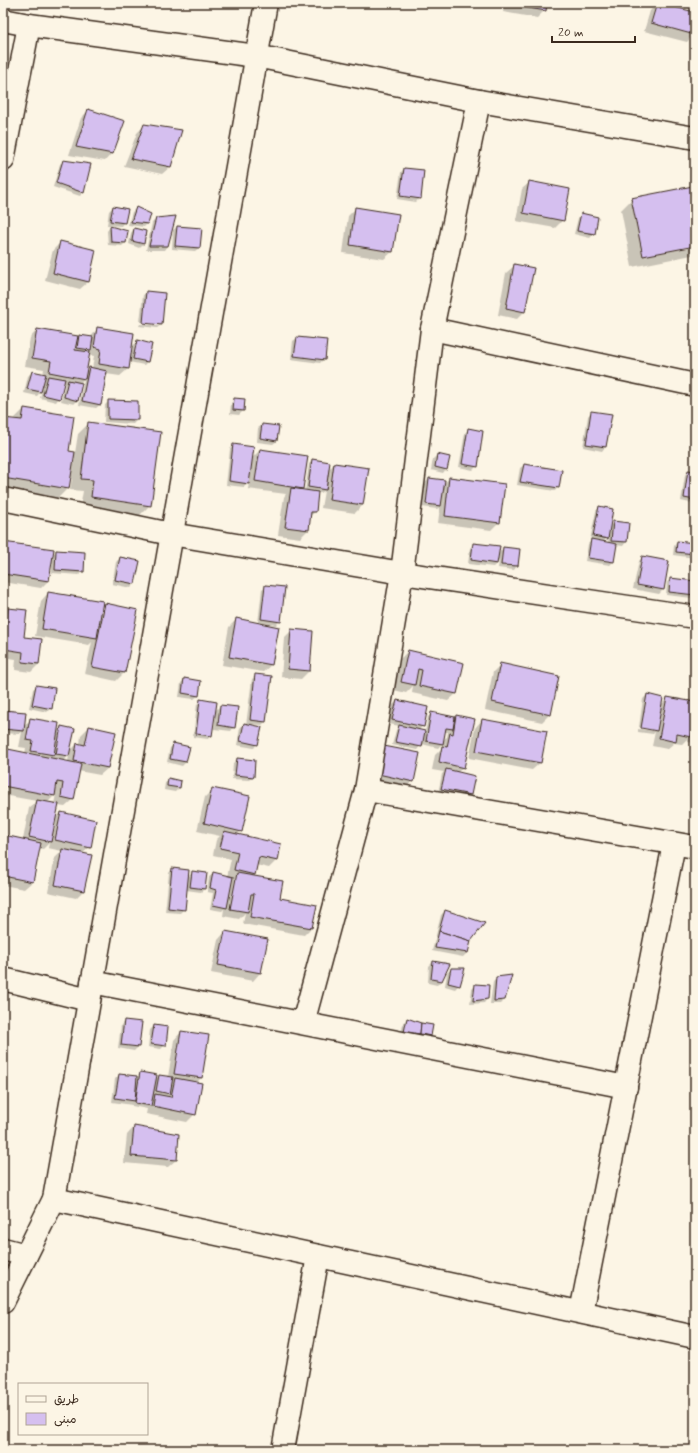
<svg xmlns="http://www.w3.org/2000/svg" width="698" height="1453" font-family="Mynerve,'Playpen Sans Arabic',sans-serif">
  <rect width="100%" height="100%" fill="#fcf5e5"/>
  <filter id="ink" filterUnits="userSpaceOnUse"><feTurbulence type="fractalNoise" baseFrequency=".025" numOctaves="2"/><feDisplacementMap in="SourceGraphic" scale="8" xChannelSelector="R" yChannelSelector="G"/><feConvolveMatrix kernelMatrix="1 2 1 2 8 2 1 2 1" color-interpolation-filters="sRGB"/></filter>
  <g filter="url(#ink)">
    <g fill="#0003" fill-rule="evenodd">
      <polygon points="505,3 546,3 545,10 537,18 503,12"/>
      <polygon points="657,3 695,13 694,34 687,42 644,31 650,11"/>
      <polygon points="89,110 112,153 105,161 69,155 81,118"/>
      <polygon points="145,125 170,167 162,174 124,166 137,133"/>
      <polygon points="64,161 83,192 80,196 53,187 60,164"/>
      <polygon points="404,169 420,198 416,202 397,199 401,172"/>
      <polygon points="530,182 563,220 555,228 516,221 522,189"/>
      <polygon points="632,199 695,203 695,252 692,255 632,267 621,210"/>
      <polygon points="113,207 124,222 121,226 107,225 109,211"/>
      <polygon points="136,208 147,224 144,227 128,225 132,212"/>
      <polygon points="356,208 392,252 384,259 343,253 348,216"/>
      <polygon points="581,214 597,218 594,234 590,238 574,234 578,218"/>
      <polygon points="156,219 167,246 164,250 146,250 152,223"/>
      <polygon points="110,227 125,243 122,246 108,245 107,231"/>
      <polygon points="177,227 199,248 195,251 172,249 173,230"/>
      <polygon points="134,229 145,232 143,244 139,248 129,244 131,233"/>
      <polygon points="61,242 88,282 80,289 45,280 53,250"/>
      <polygon points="514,266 525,311 517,319 498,315 506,273"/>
      <polygon points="147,292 161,325 157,328 139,326 140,324 159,326 159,324 140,322 143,295"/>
      <path d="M98,328L130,351H132L133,345L137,342L147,362L144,365L129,362L128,369L120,376L106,374L100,405L96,408L79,405L83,385L81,384L77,401L74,404L61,401L65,384H63L59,398L56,402L40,398L42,390L37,396L24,393L28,376L32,372L43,375L44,369L25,366L30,338L37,330L76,339L79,336L90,338ZM88,355L94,356L92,369H89L85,372ZM84,378L83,385L79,384L82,381Z"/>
      <polygon points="297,338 324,359 320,363 291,359 293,341"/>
      <polygon points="235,399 243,411 239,415 230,414 231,403"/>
      <polygon points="109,401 137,420 133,424 104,422 105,405"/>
      <polygon points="24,409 67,452 75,453 78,434 89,423 150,505 139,516 80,508 83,491 70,490 72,479 70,479 68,488 57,499 3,491 3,419 13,420"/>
      <polygon points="591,412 610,415 605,447 602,451 583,447 588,416"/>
      <polygon points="262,425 277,441 273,444 257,442 258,428"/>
      <polygon points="468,430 477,466 473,470 459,467 465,433"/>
      <polygon points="234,445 251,459 260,450 302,488 300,490 305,491 309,464 313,460 328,470 334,464 363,505 355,513 321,508 324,491 321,493 317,493 315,512 309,517 308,530 300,538 278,535 284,497 286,494 248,489 249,483 244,487 226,485 230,449"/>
      <polygon points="437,455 446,469 443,473 431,470 433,459"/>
      <polygon points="524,465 558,487 555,491 517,485 520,468"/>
      <polygon points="688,471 695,472 695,504 681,501 685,475"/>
      <polygon points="450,478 499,522 491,530 438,523 440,507 437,509 422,507 425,483 429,479 443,484"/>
      <path d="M599,507L609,527L614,522L626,542L623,546L616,545L613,562L610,565L585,561L588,544L592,540H590L596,511ZM609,536L608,543L603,542Z"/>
      <polygon points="677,542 695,544 695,558 673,555 674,546"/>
      <polygon points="3,543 52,556 56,551 83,572 79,575 52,573 52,566 51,565 48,581 41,588 3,582"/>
      <polygon points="473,544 498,554 503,548 519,550 517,566 514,570 498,568 499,561 493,567 468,564 470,548"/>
      <polygon points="643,557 668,562 663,590 659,594 633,589 639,561"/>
      <polygon points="120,558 139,562 134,584 131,588 112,584 116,562"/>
      <polygon points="695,559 695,595 692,598 666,595 667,582 671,579 692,582 693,562"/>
      <polygon points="266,586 280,621 276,625 268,624 271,665 263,672 222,665 229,627 237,619 258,623 262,589"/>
      <polygon points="48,593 101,610 106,605 137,611 124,673 116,681 85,674 92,642 89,645 35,636 41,601"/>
      <polygon points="9,609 22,637 41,640 39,664 31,672 15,670 16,659 3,657 3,615"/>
      <polygon points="292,630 312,632 309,671 301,679 281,677 284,638"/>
      <polygon points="408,651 456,694 448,701 412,693 413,686 406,693 394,690 400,659"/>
      <polygon points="501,664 550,714 542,722 485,710 493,672"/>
      <polygon points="256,675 265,722 262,725 253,724 257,744 254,748 237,745 240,728 244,724 246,725 252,679"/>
      <polygon points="185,679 198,696 194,699 179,697 181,683"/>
      <polygon points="37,686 51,708 47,712 29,708 33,689"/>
      <polygon points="647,695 661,705 668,698 692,703 693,698 695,696 695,743 687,742 688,738 682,744 674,743 667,749 652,746 655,732 653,734 638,732 638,729 655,731 655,729 639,727 643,699"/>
      <polygon points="201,700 211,735 208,739 193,737 197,704"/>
      <path d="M397,701L423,726L418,730L425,732L428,717L432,713L455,718L457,716L463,767L457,773L474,777L470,795L466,799L438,793L442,774L444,772L432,770L435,755L441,749L442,744L438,748L422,744L417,750L392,745L396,730L400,726L389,724L393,705ZM444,732H448L447,737L442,741Z"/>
      <polygon points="220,706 234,727 231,731 214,729 216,711 215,711"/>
      <path d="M3,711L24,726L31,719L57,732L61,727L69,752L77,744L80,745L81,735L89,727L108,768L100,775L78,771L73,800L65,807L58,806L55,819L61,813L90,847L82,854L83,891L76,898L48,892L55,858L62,851L48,848L49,843L43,849L39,848L32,882L24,889L3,885V838L4,836L23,840L29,808L37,801L3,795V749L25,754L26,748L19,747L22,732L19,734L3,733ZM69,755L68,762L63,761L65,760ZM56,794L54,804L47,803Z"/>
      <polygon points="482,720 540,763 532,770 469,758 475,728"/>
      <polygon points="174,745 189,748 186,762 182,766 167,762 170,748"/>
      <polygon points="376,755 413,781 406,789 371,782"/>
      <polygon points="237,759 253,777 249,780 232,779 233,763"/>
      <polygon points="169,780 180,781 179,788 175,792 164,790 165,783"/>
      <polygon points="213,789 241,831 237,835 277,860 269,868 256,865 254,875 252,877 311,928 304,935 243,924 245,913 239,919 223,916 224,909 222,911 210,909 213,893 207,892 209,877 213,874 227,877 231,859 213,855 216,840 220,836 197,831 205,797"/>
      <polygon points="172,869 187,878 193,872 204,889 201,892 186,890 184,909 180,913 165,912 169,873"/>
      <polygon points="445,911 470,941 467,953 463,957 432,951 441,915"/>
      <polygon points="225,932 267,940 260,973 253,981 211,973 218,940"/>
      <polygon points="433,962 441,981 437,985 428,983 429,966"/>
      <polygon points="451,969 459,985 455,989 445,986 447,973"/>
      <polygon points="497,978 504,1000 500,1004 490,1004 493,982"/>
      <polygon points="476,985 487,999 484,1003 470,1004 472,989"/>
      <polygon points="407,1019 430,1035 426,1039 401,1036 403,1023"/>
      <polygon points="124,1021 141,1023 138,1047 134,1051 118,1048 121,1025"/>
      <polygon points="154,1026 165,1045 161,1049 148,1047 150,1030"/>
      <polygon points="181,1032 208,1036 201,1078 196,1083 195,1114 187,1122 146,1114 147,1109 132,1106 132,1105 112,1102 115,1079 119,1075 137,1077 141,1073 155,1080 159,1076 168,1077 174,1040"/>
      <polygon points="134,1127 176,1160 168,1167 124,1163 127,1135"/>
    </g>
    <g fill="#d5bfef" stroke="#3b2a1e">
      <polygon points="511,3 547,3 546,11 511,5"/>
      <polygon points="657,3 695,12 695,35 651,23"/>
      <polygon points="88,109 125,121 113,154 76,147"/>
      <polygon points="144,124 182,130 171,167 131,159"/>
      <polygon points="63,160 91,164 84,193 56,183"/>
      <polygon points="404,168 424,170 421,199 400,196"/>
      <polygon points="529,181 570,189 564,221 523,213"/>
      <polygon points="693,186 695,198 695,246 643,256 631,198"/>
      <polygon points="113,206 128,209 125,223 110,221"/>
      <polygon points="136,207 151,214 148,224 131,222"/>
      <polygon points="355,207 399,214 393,252 350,245"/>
      <polygon points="581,213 598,217 595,234 577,231"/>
      <polygon points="176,216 168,246 149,246 156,218"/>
      <polygon points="110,226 128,231 126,243 111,242"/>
      <polygon points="177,226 202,228 200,248 175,246"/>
      <polygon points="134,228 146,231 144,244 132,241"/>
      <polygon points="60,241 96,250 89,282 53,273"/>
      <polygon points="514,264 534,268 525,312 506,308"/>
      <polygon points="146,291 165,293 162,325 143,323"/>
      <polygon points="97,327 134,333 129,369 99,364 101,349 94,347"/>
      <polygon points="37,329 78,336 75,350 90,352 85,379 49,372 51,361 32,358"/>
      <polygon points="79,335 93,337 91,350 77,348"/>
      <polygon points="297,337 327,340 325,360 294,356"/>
      <polygon points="137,340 152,344 148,362 133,359"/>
      <polygon points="89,367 107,371 101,405 82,401"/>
      <polygon points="32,371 46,374 41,392 27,389"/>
      <polygon points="48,376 65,379 60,399 43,395"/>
      <polygon points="68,380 82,383 78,401 64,397"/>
      <polygon points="234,398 245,399 244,411 233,410"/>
      <polygon points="108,400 138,401 138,420 108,419"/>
      <polygon points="24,408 74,416 69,451 75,452 69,489 3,478 3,418 22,420"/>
      <polygon points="591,411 612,414 606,447 586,444"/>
      <polygon points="88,422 161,432 151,506 91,497 93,480 81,479"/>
      <polygon points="262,424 279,426 277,441 260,438"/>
      <polygon points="468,428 483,431 478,467 462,464"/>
      <polygon points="233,444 254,447 249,484 229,481"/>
      <polygon points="260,449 308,456 303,489 255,481"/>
      <polygon points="437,454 450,457 447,470 435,467"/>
      <polygon points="312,459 330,462 326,490 308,487"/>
      <polygon points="334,463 369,468 363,505 329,500"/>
      <polygon points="524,464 562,470 559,488 520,482"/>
      <polygon points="688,470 695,471 695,500 684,498"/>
      <polygon points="449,477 505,484 500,523 445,516"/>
      <polygon points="429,478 445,480 441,506 426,504"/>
      <polygon points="291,488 318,492 316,512 311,512 309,530 285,527"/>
      <polygon points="599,506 613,509 608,539 593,536"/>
      <polygon points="613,521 629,523 627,542 611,541"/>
      <polygon points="591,539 617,544 614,562 588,558"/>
      <polygon points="677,541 695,543 695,554 676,552"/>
      <polygon points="3,542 54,549 49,581 3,574 5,562 3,562"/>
      <polygon points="473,543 500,546 497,564 471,560"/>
      <polygon points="503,547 520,549 518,566 501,565"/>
      <polygon points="56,550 85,552 84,572 55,570"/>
      <polygon points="642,556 669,561 664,590 637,585"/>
      <polygon points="120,557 140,561 135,584 115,580"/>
      <polygon points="670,578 695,581 695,595 669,592"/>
      <polygon points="265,585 285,587 281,622 261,619"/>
      <polygon points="48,592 103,601 97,638 42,629"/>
      <polygon points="105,603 138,610 125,673 92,667"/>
      <polygon points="8,608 27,610 24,637 42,639 39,664 22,662 23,652 4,649"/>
      <polygon points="236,618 279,627 272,665 229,657"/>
      <polygon points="291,629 313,631 310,671 288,669"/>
      <polygon points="408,650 464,663 457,694 419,686 422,670 418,669 415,685 401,682"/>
      <polygon points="500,663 559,676 551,715 492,702"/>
      <polygon points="255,674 272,676 266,722 250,720"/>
      <polygon points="184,678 201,681 199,696 182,693"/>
      <polygon points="36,685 55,688 52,709 32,705"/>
      <polygon points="647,694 663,698 657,731 641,728"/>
      <polygon points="667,697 695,702 695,713 691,737 677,734 676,742 659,738"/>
      <polygon points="200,699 217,702 212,736 196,734"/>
      <polygon points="397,700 428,707 424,727 392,720"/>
      <polygon points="220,705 238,707 235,728 218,725"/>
      <polygon points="3,710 26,712 24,731 3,729"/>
      <polygon points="431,712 455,717 453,729 446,728 443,744 426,741"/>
      <polygon points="456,715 475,719 464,768 439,762 442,746 447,747 450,733 453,734"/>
      <polygon points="30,718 59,723 54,755 31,751 33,741 26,740"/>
      <polygon points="482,719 547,731 541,763 476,751"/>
      <polygon points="244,723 262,727 258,745 240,741"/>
      <polygon points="399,725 425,731 422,747 395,742"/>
      <polygon points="61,726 75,729 69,756 56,754"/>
      <polygon points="89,726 116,732 108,768 74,761 77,743 85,745"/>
      <polygon points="173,743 190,747 186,762 170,759"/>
      <polygon points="384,746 420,753 414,782 378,774"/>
      <polygon points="3,748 81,764 74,800 61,797 63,783 57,782 55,796 3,786"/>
      <polygon points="237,758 255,760 254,777 235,775"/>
      <polygon points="446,769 475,776 471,795 441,789"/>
      <polygon points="168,778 181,781 180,788 167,786"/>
      <polygon points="212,788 250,796 242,832 204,823"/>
      <polygon points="37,800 59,804 51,842 29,837"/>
      <polygon points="61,812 96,820 91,848 55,840"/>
      <polygon points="224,831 281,844 278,861 259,857 255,875 234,870 238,852 220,848"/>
      <polygon points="4,835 41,843 33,882 3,876"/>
      <polygon points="62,849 92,855 84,891 55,885"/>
      <polygon points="172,868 189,870 185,910 168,908"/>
      <polygon points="192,871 207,873 205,889 190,887"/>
      <polygon points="213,872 233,877 227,908 213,905 216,890 210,888"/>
      <polygon points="237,873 283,881 280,898 317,905 312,928 250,917 254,894 251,894 248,912 230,909"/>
      <polygon points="445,910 485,923 471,941 439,931"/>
      <polygon points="225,931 268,939 261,973 218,965"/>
      <polygon points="439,931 471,941 468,953 435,948"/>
      <polygon points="433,961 450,964 442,981 431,979"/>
      <polygon points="451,968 465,968 460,986 448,983"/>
      <polygon points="512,975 505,1000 494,1001 496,977"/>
      <polygon points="475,984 489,985 488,999 473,1001"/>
      <polygon points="407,1018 421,1023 420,1034 404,1032"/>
      <polygon points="124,1020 142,1022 139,1047 121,1045"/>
      <polygon points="421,1023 433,1025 431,1036 420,1034"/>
      <polygon points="154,1025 168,1027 166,1046 151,1044"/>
      <polygon points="181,1031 209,1035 202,1078 174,1074"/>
      <polygon points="140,1072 157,1075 151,1106 135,1103"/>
      <polygon points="119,1074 137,1076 135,1101 115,1098"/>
      <polygon points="159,1075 173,1077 170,1094 156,1091"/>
      <polygon points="175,1078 202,1083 196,1115 153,1106 155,1094 171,1097"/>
      <polygon points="134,1126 179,1134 177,1160 131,1156"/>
    </g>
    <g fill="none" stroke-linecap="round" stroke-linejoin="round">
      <g stroke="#3b2a1e" stroke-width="25">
        <g id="minor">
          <polyline points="3,20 29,25 256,56 479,101 695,138"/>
          <polyline points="3,160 29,25"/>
          <polyline points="432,329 695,385"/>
          <polyline points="3,499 171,534 402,573 695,617"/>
          <polyline points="366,790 695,847"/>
          <polyline points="3,979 89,1000"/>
          <polyline points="92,982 626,1087"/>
          <polyline points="303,1023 366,790 402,573 432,329 479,101"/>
          <polyline points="54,1199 695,1337"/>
          <polyline points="3,1249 26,1255"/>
          <polyline points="3,1302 54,1199 266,3"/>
          <polyline points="581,1312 674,844"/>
          <polyline points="283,1450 318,1256"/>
        </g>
      </g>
      <use href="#minor" stroke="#fcf5e5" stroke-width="22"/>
    </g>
  </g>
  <rect width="698" height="1453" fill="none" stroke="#fcf5e5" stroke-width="16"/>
  <rect x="8" y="8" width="682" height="1437" fill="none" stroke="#3b2a1e" stroke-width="1.5" filter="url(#ink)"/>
  <rect x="18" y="1383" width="130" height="52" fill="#fcf5e5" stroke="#afa495"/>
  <rect x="26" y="1396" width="20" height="6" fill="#fcf5e5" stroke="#afa495"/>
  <text x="54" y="1403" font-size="12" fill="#3b2a1e">طريق</text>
  <rect x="26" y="1413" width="20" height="12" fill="#d5bfef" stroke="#afa495"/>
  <text x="54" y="1423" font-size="12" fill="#3b2a1e">مبنى</text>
  <path d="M552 36v6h83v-6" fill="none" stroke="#3b2a1e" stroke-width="2"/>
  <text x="558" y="36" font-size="12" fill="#3b2a1e" stroke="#fcf5e5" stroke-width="3" paint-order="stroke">20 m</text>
</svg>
